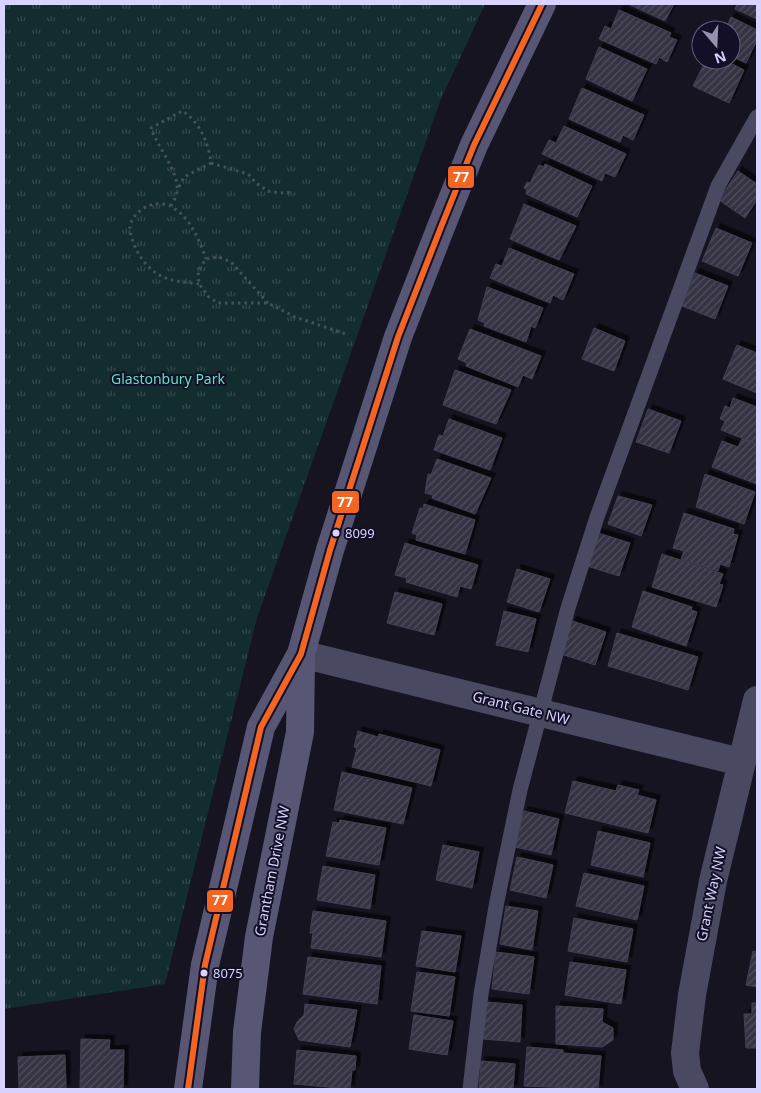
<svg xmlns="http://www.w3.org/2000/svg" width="761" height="1093" font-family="'Noto Sans',sans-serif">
  <defs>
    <pattern id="grass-tufts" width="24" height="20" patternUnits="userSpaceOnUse" patternTransform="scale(1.25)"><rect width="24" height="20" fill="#132c2d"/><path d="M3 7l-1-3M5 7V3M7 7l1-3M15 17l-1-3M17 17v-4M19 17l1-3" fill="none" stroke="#354a4c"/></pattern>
    <pattern id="building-hatch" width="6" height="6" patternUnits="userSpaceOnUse" patternTransform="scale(1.25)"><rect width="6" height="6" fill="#343243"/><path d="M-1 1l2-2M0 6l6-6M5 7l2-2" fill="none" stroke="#514f5f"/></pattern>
    <filter id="shadow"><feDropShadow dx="4.5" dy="-4.5" stdDeviation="0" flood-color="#0009"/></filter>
  </defs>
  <rect width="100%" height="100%" fill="#161421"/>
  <polygon fill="url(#grass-tufts)" points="4,4 485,4 441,99 257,618 165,984 4,1009"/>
  <g fill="url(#building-hatch)" stroke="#433f54" filter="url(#shadow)">
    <polygon points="628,4 674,4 665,21"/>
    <polygon points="737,4 757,4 757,19 735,9"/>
    <polygon points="619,10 671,33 669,37 677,40 667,62 659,57 656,64 599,39 605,26 611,29"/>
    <polygon points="731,17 757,30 757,40 746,63 731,56 731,30 725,30"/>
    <polygon points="599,47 647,69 632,101 586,79"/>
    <polygon points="706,60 724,60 744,70 729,103 693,86"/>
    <polygon points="582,88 644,115 633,140 623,135 620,142 569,119"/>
    <polygon points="564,126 626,154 615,177 605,173 602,181 542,154 549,140 556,143"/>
    <polygon points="545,164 592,186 577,217 526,194 527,190 524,188 527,182 530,183 539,165 544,167"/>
    <polygon points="738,171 757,184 757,200 745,218 719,200"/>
    <polygon points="524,204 576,226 559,260 510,239"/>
    <polygon points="716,228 752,243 738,276 702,261"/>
    <polygon points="509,248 574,274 563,300 553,295 550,303 490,278 496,264 502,266"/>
    <polygon points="695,273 728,286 715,319 682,306"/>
    <polygon points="487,287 543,308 535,328 531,326 526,342 484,326 485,323 478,320"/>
    <polygon points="594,328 625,341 614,371 582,359"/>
    <polygon points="470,329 541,356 532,379 523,375 518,387 466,366 467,363 458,359"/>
    <polygon points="737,345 757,353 757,393 723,379"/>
    <polygon points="455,370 511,390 496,424 443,405"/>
    <polygon points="733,398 757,407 757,444 721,430 725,421 720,419 725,406 730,408"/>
    <polygon points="648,409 681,421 669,453 636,442"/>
    <polygon points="449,419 502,438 490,470 434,450 439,435 443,436"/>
    <polygon points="742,439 757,444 757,484 712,467 722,441 738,447"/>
    <polygon points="437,459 491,478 475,514 432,498 433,495 425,493 428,474 431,475"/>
    <polygon points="705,474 755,492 744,524 696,507"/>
    <polygon points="618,496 652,505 641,536 608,524"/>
    <polygon points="424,504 475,520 465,554 416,540 417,535 412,533 420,508 423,509"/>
    <polygon points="684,513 734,529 733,534 738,535 729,567 720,564 718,571 681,559 684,551 673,548"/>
    <polygon points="598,533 630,543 619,576 587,566"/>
    <polygon points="405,543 478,565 471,589 460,586 457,597 406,582 407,578 395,575"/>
    <polygon points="662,554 723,574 719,584 723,585 716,607 652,587"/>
    <polygon points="517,569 550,579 539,612 507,602"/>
    <polygon points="643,591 692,607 691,610 697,612 686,646 632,627"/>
    <polygon points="395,592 442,604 434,635 387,623"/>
    <polygon points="504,611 536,619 528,652 496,645"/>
    <polygon points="572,621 606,632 595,665 561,654"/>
    <polygon points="617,633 698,657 688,690 608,666"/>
    <polygon points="358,731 378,737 379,734 440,750 431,786 352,767 357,748 354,747"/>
    <polygon points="342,772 412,788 403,824 334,810"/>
    <polygon points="573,781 616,791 618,785 639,790 637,795 656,800 648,833 565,813"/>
    <polygon points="524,811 559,819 551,855 515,847"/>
    <polygon points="340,820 386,828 379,865 326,856 333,822 339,823"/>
    <polygon points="598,831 650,843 643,877 591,865"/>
    <polygon points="443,845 479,852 472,888 436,880"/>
    <polygon points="517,857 553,865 546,898 510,890"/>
    <polygon points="323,866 375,875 370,909 317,900"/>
    <polygon points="584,873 644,886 637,920 576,906"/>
    <polygon points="506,906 538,911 532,950 500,944"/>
    <polygon points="313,911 386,921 381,957 311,948 313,933 310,933"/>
    <polygon points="574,918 633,929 627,962 568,951"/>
    <polygon points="422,931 461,936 455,972 416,966"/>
    <polygon points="753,951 757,952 757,987 746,985"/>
    <polygon points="496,952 534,957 529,994 492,989"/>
    <polygon points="308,957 381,966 377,1004 303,994"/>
    <polygon points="570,962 626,970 621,1004 565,995"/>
    <polygon points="417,972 455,977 449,1016 411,1011"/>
    <polygon points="486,1002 522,1005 520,1042 483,1039"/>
    <polygon points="752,1003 757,1003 757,1048 746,1048 744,1014 752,1014"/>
    <polygon points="305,1004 357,1010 350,1047 299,1040 294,1029 297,1022 304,1015"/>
    <polygon points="556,1006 603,1009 602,1022 613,1028 613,1040 602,1047 556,1044"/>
    <polygon points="414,1015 453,1021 447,1055 409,1049"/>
    <polygon points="81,1039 110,1040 109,1050 124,1050 123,1089 80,1089"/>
    <polygon points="527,1047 563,1050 563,1053 601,1056 598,1089 524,1086"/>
    <polygon points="297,1050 356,1056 355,1070 352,1070 350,1089 294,1084"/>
    <polygon points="65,1055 66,1089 19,1089 18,1057"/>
    <polygon points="481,1061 515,1064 513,1089 479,1089"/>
  </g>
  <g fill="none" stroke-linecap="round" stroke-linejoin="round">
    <g stroke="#44505f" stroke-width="3" stroke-dasharray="2.5 4" stroke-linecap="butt">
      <polyline points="211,163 248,174 256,183 268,191 280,193 292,192"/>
      <path d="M171,206C173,202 177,196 177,191C180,174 157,146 151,128L182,111C199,120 209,144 211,163L184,177L177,191"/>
      <path d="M199,284C186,282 173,282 161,276C151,271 142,261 137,251C134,244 129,233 130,226C134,209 155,199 170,206C189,215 200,241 206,259"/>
      <polyline points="268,303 231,262 219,257 206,259 198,271 199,284 209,297 218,303 268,303 295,317 346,334"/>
    </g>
    <polyline stroke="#4a4962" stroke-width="15" points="470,1089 481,994 497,901 520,790 568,608 597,517 718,186 757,117"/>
    <g stroke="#4a4962" stroke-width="28">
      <polyline points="301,654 741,762"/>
      <polyline points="695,1089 687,1071 685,1053 692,995 713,881 757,700"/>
    </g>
    <g stroke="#575674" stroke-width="28">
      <polyline points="188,1089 205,965 261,727 301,654 330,550 398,337 441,227 474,145 542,4"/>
      <polyline points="245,1089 247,1032 259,937 300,732 301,658"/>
    </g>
    <g stroke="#130f26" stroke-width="10">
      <polyline id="bus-1" points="188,1089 205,965 261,727 301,654 330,550 398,337 441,227 474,145 542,4"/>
    </g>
    <use href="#bus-1" stroke="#f26522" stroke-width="6"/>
  </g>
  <g fill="#d9d4ff" stroke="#130f26" stroke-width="2">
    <circle cx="336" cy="533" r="4.5"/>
    <circle cx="204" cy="973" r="4.5"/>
  </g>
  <g text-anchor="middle" stroke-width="4" stroke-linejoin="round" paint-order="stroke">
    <g font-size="13" fill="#d9d4ff" stroke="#130f26" text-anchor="start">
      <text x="345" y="538">8099</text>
      <text x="213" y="978">8075</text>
    </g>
    <g font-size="14" fill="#5fe0c0" stroke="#130f26">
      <text x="168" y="384">Glastonbury Park</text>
    </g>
    <g font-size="14" fill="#d9d4ff" stroke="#130f26">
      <text transform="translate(521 708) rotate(14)" y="5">Grant Gate NW</text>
      <text transform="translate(272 871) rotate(-79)" y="5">Grantham Drive NW</text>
      <text transform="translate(711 894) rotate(-78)" y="5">Grant Way NW</text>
    </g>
  </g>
  <g stroke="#130f26" stroke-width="2">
    <rect x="447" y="165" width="28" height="24" rx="5" fill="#f26522"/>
    <rect x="331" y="490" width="29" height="24" rx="5" fill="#f26522"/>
    <rect x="206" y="889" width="28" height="24" rx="5" fill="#f26522"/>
  </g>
  <g font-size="14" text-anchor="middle" font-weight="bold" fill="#fff">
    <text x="461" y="182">77</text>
    <text x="345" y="507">77</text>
    <text x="220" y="905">77</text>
  </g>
  <rect width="761" height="1093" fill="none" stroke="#d9d4ff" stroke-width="10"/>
  <g transform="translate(716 45) rotate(161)"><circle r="24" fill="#130f26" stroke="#625e7d"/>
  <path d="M0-4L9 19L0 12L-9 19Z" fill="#9591b1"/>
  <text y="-8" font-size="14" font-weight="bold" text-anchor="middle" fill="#d9d4ff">N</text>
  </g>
</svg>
